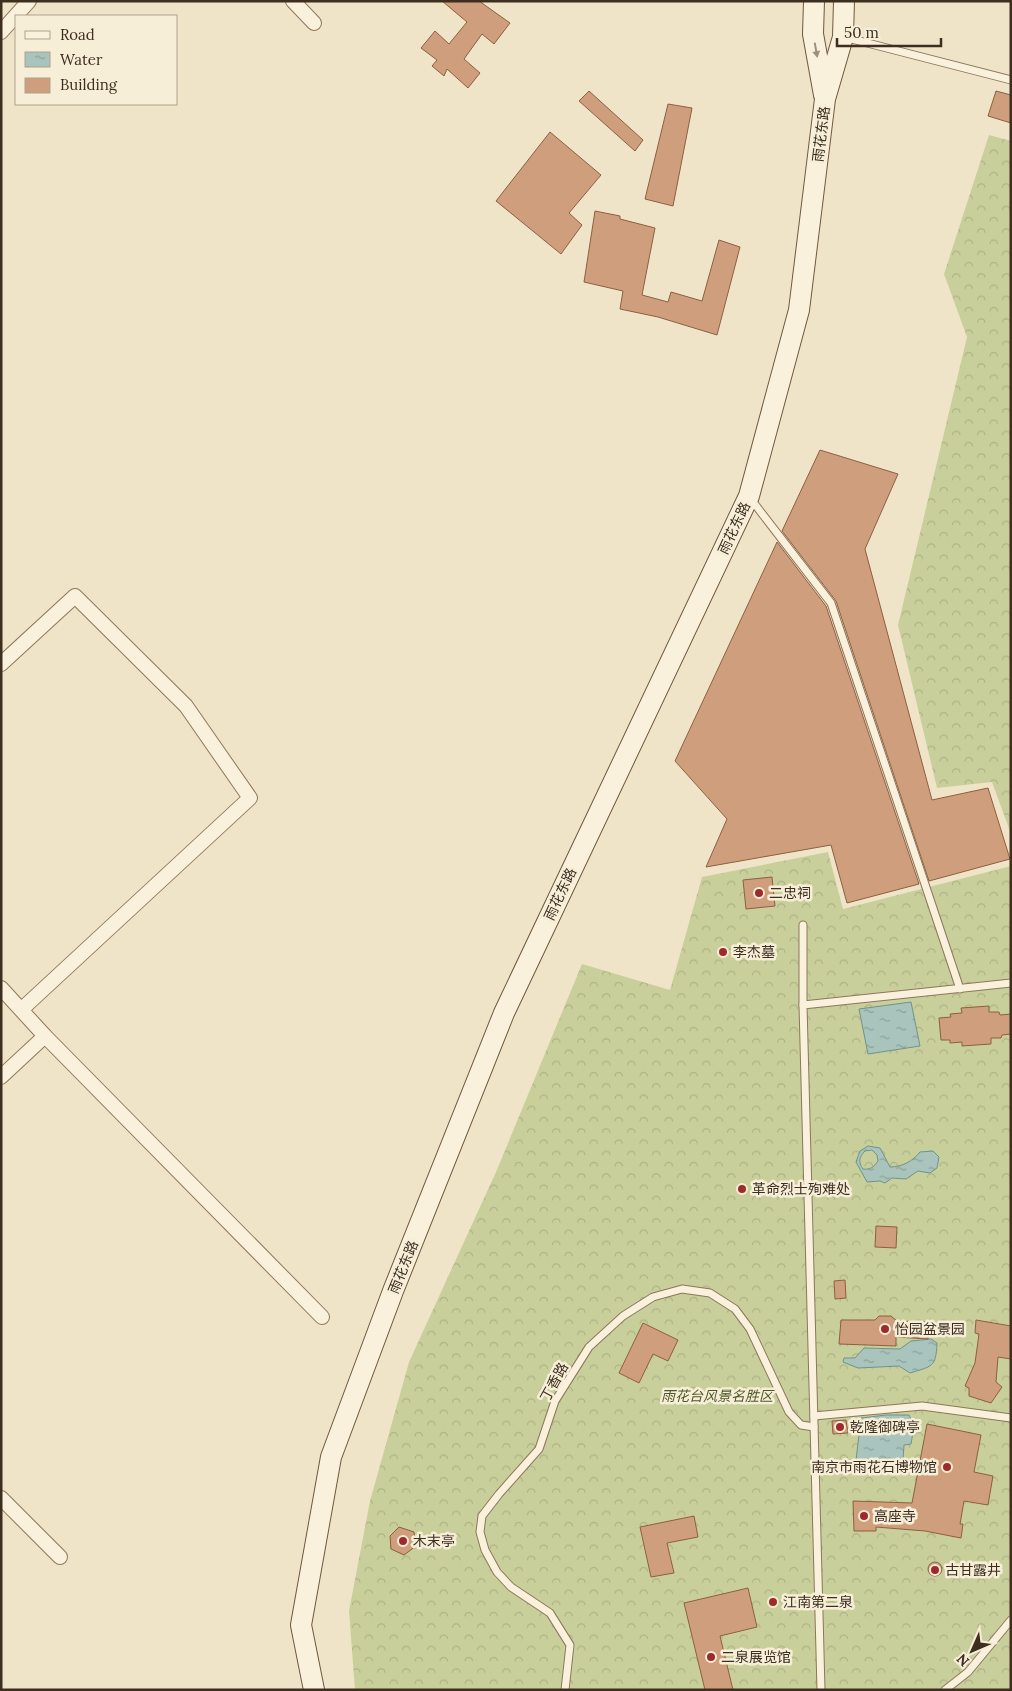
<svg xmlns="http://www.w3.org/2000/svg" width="1012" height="1691" font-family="Lora,'Noto Sans SC',serif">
  <defs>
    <pattern id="forest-crowns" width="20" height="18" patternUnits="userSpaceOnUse" patternTransform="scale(1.25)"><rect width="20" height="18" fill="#c9cf9b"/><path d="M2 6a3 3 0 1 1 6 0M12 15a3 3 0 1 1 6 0" fill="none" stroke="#aeb285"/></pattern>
    <pattern id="water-ripples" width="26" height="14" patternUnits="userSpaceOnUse" patternTransform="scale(1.25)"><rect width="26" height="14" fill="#a9c4bc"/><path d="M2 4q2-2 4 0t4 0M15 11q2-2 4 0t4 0" fill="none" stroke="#8ba098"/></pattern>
  </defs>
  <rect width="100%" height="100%" fill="#f0e4c8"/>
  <g fill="url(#forest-crowns)">
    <polygon points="989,135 1011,141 1011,834 992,782 937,788 898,625 967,337 944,274"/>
    <polygon points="828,852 843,909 1011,866 1011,1690 355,1690 349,1611 370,1501 409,1362 496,1172 582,964 670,990 702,877"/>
  </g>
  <g fill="url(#water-ripples)" stroke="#6f938a" fill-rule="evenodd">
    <polygon points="911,1002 920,1046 868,1054 859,1009"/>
    <path d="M868,1146L880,1148L890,1167C902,1167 913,1161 920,1152L933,1151L939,1157L937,1168L930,1173L918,1171L906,1179L892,1178L885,1183L880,1181L867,1182L856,1162L860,1151ZM872,1150L877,1155L878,1161C874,1167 870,1170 863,1169C858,1162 859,1157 865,1151Z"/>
    <path d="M931,1339L937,1343C936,1368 932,1366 910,1373L899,1366L858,1368L843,1362L844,1358H855L864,1348L900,1349L911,1341Z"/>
    <polygon points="886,1415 909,1415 911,1419 915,1421 911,1444 904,1445 903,1460 856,1460 861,1418"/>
  </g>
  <g fill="#cf9f7d" stroke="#8d5f41">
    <polygon points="442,1 479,1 510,23 494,44 482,34 464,59 480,73 468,88 447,69 444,76 432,66 437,60 421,48 435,31 449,44 467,22"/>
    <polygon points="589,91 643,140 635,151 579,101"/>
    <polygon points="996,91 1011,95 1011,123 988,116"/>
    <polygon points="668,104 692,108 673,206 645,199"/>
    <polygon points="550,132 601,175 569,213 582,225 561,254 496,201"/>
    <polygon points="595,211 620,216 620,219 655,228 642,295 668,302 671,292 702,301 719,240 740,247 717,335 658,317 620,309 623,291 584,282"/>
    <polygon points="820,450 898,474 865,549 932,800 988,788 1010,859 929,881 836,601 782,531"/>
    <polygon points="777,542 826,606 919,884 847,903 831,845 706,867 727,819 675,761"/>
    <polygon points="772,877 775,906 746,909 743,880"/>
    <polygon points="989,1006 989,1012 999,1012 1000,1015 1011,1014 1011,1034 1002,1035 1001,1038 991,1038 991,1044 962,1046 962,1042 950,1043 950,1040 941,1040 939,1018 951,1017 950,1014 962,1013 961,1008"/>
    <polygon points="876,1226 897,1227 896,1248 875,1247"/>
    <polygon points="845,1280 846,1298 835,1299 834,1281"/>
    <polygon points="879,1316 891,1316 897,1321 929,1322 928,1339 896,1337 896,1346 839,1344 841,1320 875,1320"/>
    <polygon points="976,1320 1011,1326 1011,1359 998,1357 996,1382 1002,1387 991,1403 969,1396 969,1388 965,1386 975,1363 979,1334 975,1333"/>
    <polygon points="643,1323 678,1340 668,1361 653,1354 639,1383 619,1373"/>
    <polygon points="846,1420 848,1433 833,1434 832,1421"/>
    <polygon points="927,1424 981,1435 974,1472 993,1476 988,1505 964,1501 960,1524 963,1524 961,1538 925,1531 876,1527 876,1531 854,1531 853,1501 912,1503"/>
    <polygon points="694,1516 698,1537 667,1543 674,1573 651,1577 640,1527"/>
    <polygon points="399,1527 414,1532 416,1546 404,1555 391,1549 390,1536"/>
    <circle cx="935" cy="1569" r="7"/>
    <polygon points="748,1588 757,1627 720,1636 733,1690 705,1690 684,1603"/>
  </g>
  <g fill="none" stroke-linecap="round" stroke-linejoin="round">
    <g stroke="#8d765c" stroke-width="9">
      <g id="service">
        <polyline points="844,37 1011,80"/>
        <polyline points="750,498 831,603 960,989"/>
        <polyline points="803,925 803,1005"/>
        <polyline points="814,1416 922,1406 1011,1418"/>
        <polyline points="565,1690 570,1645 550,1613 511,1587 497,1572 485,1550 480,1532 482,1516 499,1494 539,1449 555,1401 589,1347 623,1316 653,1297 682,1289 710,1293 735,1309 750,1329 789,1412 801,1425 814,1427"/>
        <polyline points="821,1690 803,1005 1011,983"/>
        <polyline points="945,1690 968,1672 1011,1620"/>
      </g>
    </g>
    <g stroke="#8d765c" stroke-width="16">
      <g id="minor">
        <polyline points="293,1 314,23"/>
        <polyline points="1,32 29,1"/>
        <polyline points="1,664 75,596 186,706 250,798 22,1009"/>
        <polyline points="1,988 45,1036 322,1317"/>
        <polyline points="1,1077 45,1036"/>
        <polyline points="1,1498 60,1557"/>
      </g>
    </g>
    <g stroke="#6f573f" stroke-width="22">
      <g id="secondary">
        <polyline points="814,1 813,34 824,95"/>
        <polyline points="314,1690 301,1625 331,1457 393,1291 504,1013 749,496 799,310 825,99 843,37 844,1"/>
      </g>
    </g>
    <use href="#service" stroke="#faf1dc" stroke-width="7"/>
    <use href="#minor" stroke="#faf1dc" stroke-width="14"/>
    <use href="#secondary" stroke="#faf1dc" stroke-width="20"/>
  </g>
  <defs><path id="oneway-solid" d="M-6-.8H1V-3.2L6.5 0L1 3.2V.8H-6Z" transform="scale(1.25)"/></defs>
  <use fill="#9c907e" href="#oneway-solid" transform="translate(816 50) rotate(80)"/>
  <g fill="#9e2a2b" stroke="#f7eed8" stroke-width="2">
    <circle cx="759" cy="893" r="5"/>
    <circle cx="723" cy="952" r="5"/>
    <circle cx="742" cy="1189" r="5"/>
    <circle cx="885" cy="1329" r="5"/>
    <circle cx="840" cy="1427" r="5"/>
    <circle cx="947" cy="1467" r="5"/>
    <circle cx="864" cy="1516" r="5"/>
    <circle cx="403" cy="1541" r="5"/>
    <circle cx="935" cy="1570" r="5"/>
    <circle cx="773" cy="1602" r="5"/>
    <circle cx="711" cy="1657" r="5"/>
  </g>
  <g text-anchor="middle" stroke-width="5" stroke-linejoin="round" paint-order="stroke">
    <g font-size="14" fill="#3d2e20" stroke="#f7eed8">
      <text transform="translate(821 134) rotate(-83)" y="5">雨花东路</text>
      <text transform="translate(734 528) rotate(-65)" y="5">雨花东路</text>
      <text transform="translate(560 894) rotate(-65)" y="5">雨花东路</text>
      <text transform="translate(403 1267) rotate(-68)" y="5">雨花东路</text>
      <text transform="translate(554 1382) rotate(-61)" y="5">丁香路</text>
    </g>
    <g font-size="14" fill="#3d2e20" stroke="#f7eed8" text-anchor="start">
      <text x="769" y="898">二忠祠</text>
      <text x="733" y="957">李杰墓</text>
      <text x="752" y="1194">革命烈士殉难处</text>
      <text x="895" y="1334">怡园盆景园</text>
      <text x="850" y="1432">乾隆御碑亭</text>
      <text x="937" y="1472" text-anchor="end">南京市雨花石博物馆</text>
      <text x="874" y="1521">高座寺</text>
      <text x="413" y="1546">木末亭</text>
      <text x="945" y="1575">古甘露井</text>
      <text x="783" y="1607">江南第二泉</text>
      <text x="721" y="1662">二泉展览馆</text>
    </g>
    <g font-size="14" font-style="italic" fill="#4d5a26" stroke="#f7eed8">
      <text x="717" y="1401">雨花台风景名胜区</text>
    </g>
  </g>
  <rect width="1012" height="1691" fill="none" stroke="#3d2e20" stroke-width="5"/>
  <rect x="15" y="15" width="162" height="90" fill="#f7eed8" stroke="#ada18e"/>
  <rect x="25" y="31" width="25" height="8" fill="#faf1dc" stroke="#ada18e"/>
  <text x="60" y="40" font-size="15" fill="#3d2e20">Road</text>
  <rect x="25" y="52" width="25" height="15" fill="url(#water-ripples)" stroke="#ada18e"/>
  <text x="60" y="65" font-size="15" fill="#3d2e20">Water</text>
  <rect x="25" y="78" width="25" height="15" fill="#cf9f7d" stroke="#ada18e"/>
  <text x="60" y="90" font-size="15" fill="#3d2e20">Building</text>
  <g transform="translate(972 1651) rotate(225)" stroke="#f7eed8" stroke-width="4" paint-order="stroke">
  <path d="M0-4L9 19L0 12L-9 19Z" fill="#3d2e20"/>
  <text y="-8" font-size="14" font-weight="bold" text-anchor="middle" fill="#3d2e20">N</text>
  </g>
  <path d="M837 38v8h104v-8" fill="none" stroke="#3d2e20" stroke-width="2.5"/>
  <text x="844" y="38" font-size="15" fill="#3d2e20" stroke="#f7eed8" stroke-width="4" paint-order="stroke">50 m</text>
</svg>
